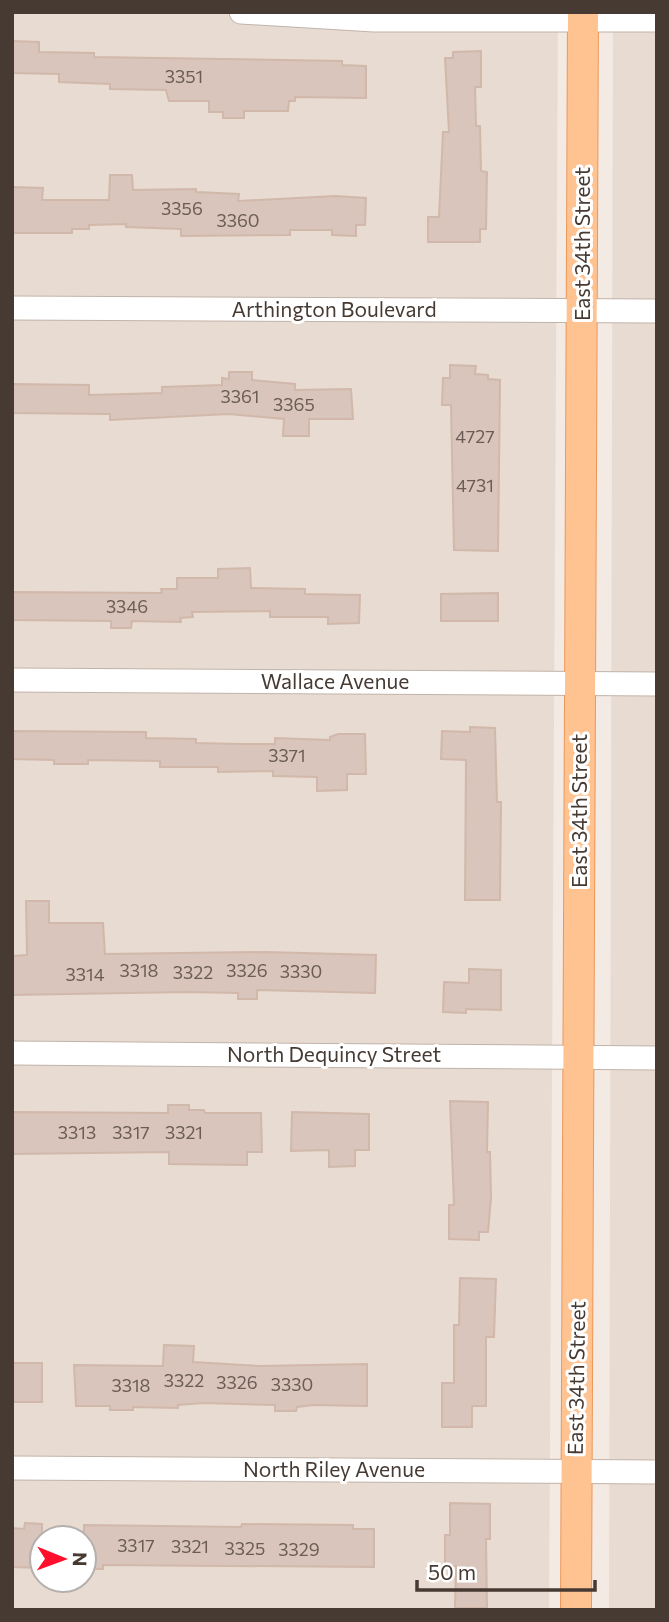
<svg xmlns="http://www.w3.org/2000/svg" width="669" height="1622" font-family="Commissioner,sans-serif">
  <rect width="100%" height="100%" fill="#f3eae4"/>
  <g fill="#e8dbd1" fill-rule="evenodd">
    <path d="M12,12H558L549,1610H12ZM42,1538H84V1580H42Z"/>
    <polygon points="613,12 657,12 657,1610 609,1610"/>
  </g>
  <g fill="#d9c5bb" stroke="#d1b8ab" stroke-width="2">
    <polygon points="12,41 39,42 39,52 94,53 94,57 342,61 342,65 366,66 366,98 295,97 295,101 289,101 288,111 244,111 244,118 223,118 223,112 209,112 209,101 169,101 166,90 110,89 110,84 59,82 59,74 12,73"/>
    <polygon points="481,51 481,87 475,87 476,126 480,126 481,171 487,172 486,229 480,229 480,242 428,242 428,217 439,217 443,132 449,132 445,58 453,58 453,52"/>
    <polygon points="110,175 132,175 133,190 196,189 196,192 239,194 238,201 335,196 366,198 365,225 356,225 356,236 332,235 332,230 290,230 290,235 181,236 181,229 126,227 126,224 89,225 89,229 72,229 72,233 12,233 12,187 43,188 42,200 109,200"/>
    <polygon points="450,365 476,366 475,374 488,375 488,379 500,380 498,551 454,550 451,405 442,405 443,378 450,378"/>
    <polygon points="229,372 252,372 252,380 295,384 295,390 351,389 353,419 309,419 309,436 283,436 284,419 229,414 110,420 110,414 12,413 12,384 89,385 89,395 162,393 162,387 222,385 222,378 229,379"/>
    <polygon points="250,568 251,588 305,589 305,594 360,595 359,623 328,624 328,617 270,617 270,611 192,612 193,617 180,618 181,622 132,621 131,628 111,628 111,621 12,620 12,592 162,593 161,589 177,589 177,578 218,578 218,569"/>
    <polygon points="498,593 498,621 441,621 441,594"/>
    <polygon points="470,727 495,728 497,802 501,802 500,900 465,900 466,760 441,759 442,731 470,732"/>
    <polygon points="12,731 146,732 146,738 196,739 196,743 240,744 275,744 275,738 330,740 330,737 338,734 365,734 366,774 347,774 347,790 317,791 317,777 273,776 273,771 218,772 218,767 160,767 160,761 88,760 88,764 54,764 54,760 12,759"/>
    <polygon points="26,901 49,901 49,923 103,923 105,954 265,952 376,955 375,993 257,990 257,999 238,999 238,993 187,992 12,995 12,956 27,955"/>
    <polygon points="469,969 501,970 501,1010 466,1009 466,1013 443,1012 444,982 469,983"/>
    <polygon points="450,1101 488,1102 487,1152 490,1152 491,1198 488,1232 479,1232 479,1240 449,1239 449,1205 454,1205"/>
    <polygon points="168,1105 189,1105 189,1110 204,1110 205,1113 261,1113 262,1152 247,1152 247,1165 169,1164 169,1152 12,1154 12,1112 168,1113"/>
    <polygon points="292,1112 369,1114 369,1150 355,1150 355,1166 329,1167 329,1150 291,1151"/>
    <polygon points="460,1278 496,1279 494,1337 486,1337 486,1406 472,1406 472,1427 442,1427 442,1383 454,1383 454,1325 459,1325"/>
    <polygon points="164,1345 194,1346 193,1362 259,1366 367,1364 367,1406 313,1405 297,1407 296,1411 275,1411 275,1405 204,1403 178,1405 178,1408 133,1407 133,1410 110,1410 110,1406 76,1406 74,1365 163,1366"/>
    <polygon points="12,1363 42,1363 42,1402 13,1402"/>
    <polygon points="450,1503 490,1504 490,1539 486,1539 487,1608 455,1608 456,1566 445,1566 445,1535 450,1535"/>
    <polygon points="25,1523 42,1524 42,1568 12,1567 12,1528 24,1529"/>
    <polygon points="242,1524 353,1525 353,1529 374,1529 374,1567 103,1565 103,1569 84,1569 84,1525 241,1527"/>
  </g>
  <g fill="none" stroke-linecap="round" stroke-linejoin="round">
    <g stroke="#c2b3a9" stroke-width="25">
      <g id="minor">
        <polyline points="241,12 374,20 657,20"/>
        <polyline points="12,308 657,311"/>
        <polyline points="12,680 657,684"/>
        <polyline points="12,1053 657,1058"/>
        <polyline points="12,1468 657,1472"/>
      </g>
    </g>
    <g stroke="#ec9859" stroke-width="32">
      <polyline id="major" points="576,1610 583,12"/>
    </g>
    <use href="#minor" stroke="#fff" stroke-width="23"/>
    <use href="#major" stroke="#ffc291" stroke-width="30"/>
  </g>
  <g text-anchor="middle" stroke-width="6" stroke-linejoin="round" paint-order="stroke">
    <g font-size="18" fill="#6b5d55">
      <text x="184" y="83">3351</text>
      <text x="182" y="215">3356</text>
      <text x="238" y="227">3360</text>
      <text x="240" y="403">3361</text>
      <text x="294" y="411">3365</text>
      <text x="475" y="443">4727</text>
      <text x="475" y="492">4731</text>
      <text x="127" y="613">3346</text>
      <text x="287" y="762">3371</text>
      <text x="139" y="977">3318</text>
      <text x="247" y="977">3326</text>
      <text x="301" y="978">3330</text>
      <text x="193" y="979">3322</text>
      <text x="85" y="981">3314</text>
      <text x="77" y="1139">3313</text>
      <text x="131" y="1139">3317</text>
      <text x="184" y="1139">3321</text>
      <text x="184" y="1387">3322</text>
      <text x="237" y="1389">3326</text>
      <text x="292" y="1391">3330</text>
      <text x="131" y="1392">3318</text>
      <text x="136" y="1552">3317</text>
      <text x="190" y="1553">3321</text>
      <text x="245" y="1555">3325</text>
      <text x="299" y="1556">3329</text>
    </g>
    <g font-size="21" fill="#463a33" stroke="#fff">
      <text transform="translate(583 244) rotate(-90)" y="7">East 34th Street</text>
      <text x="334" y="317">Arthington Boulevard</text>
      <text x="335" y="689">Wallace Avenue</text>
      <text transform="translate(580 811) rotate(-90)" y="7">East 34th Street</text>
      <text x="334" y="1062">North Dequincy Street</text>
      <text transform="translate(577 1378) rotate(-89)" y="7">East 34th Street</text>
      <text x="334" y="1477">North Riley Avenue</text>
    </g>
  </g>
  <rect width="669" height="1622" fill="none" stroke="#463a33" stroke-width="28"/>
  <g transform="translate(63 1559) rotate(91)"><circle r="33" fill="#ffffff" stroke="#b5b0ad" stroke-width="2"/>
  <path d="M0-5L12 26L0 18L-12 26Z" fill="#ff0f2b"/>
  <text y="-10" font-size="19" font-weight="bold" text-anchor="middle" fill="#463a33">N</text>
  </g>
  <path d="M417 1580v10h178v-10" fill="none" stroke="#463a33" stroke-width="3.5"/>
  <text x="428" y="1580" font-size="21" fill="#463a33" stroke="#ffffff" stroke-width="5" paint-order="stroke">50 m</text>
</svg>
